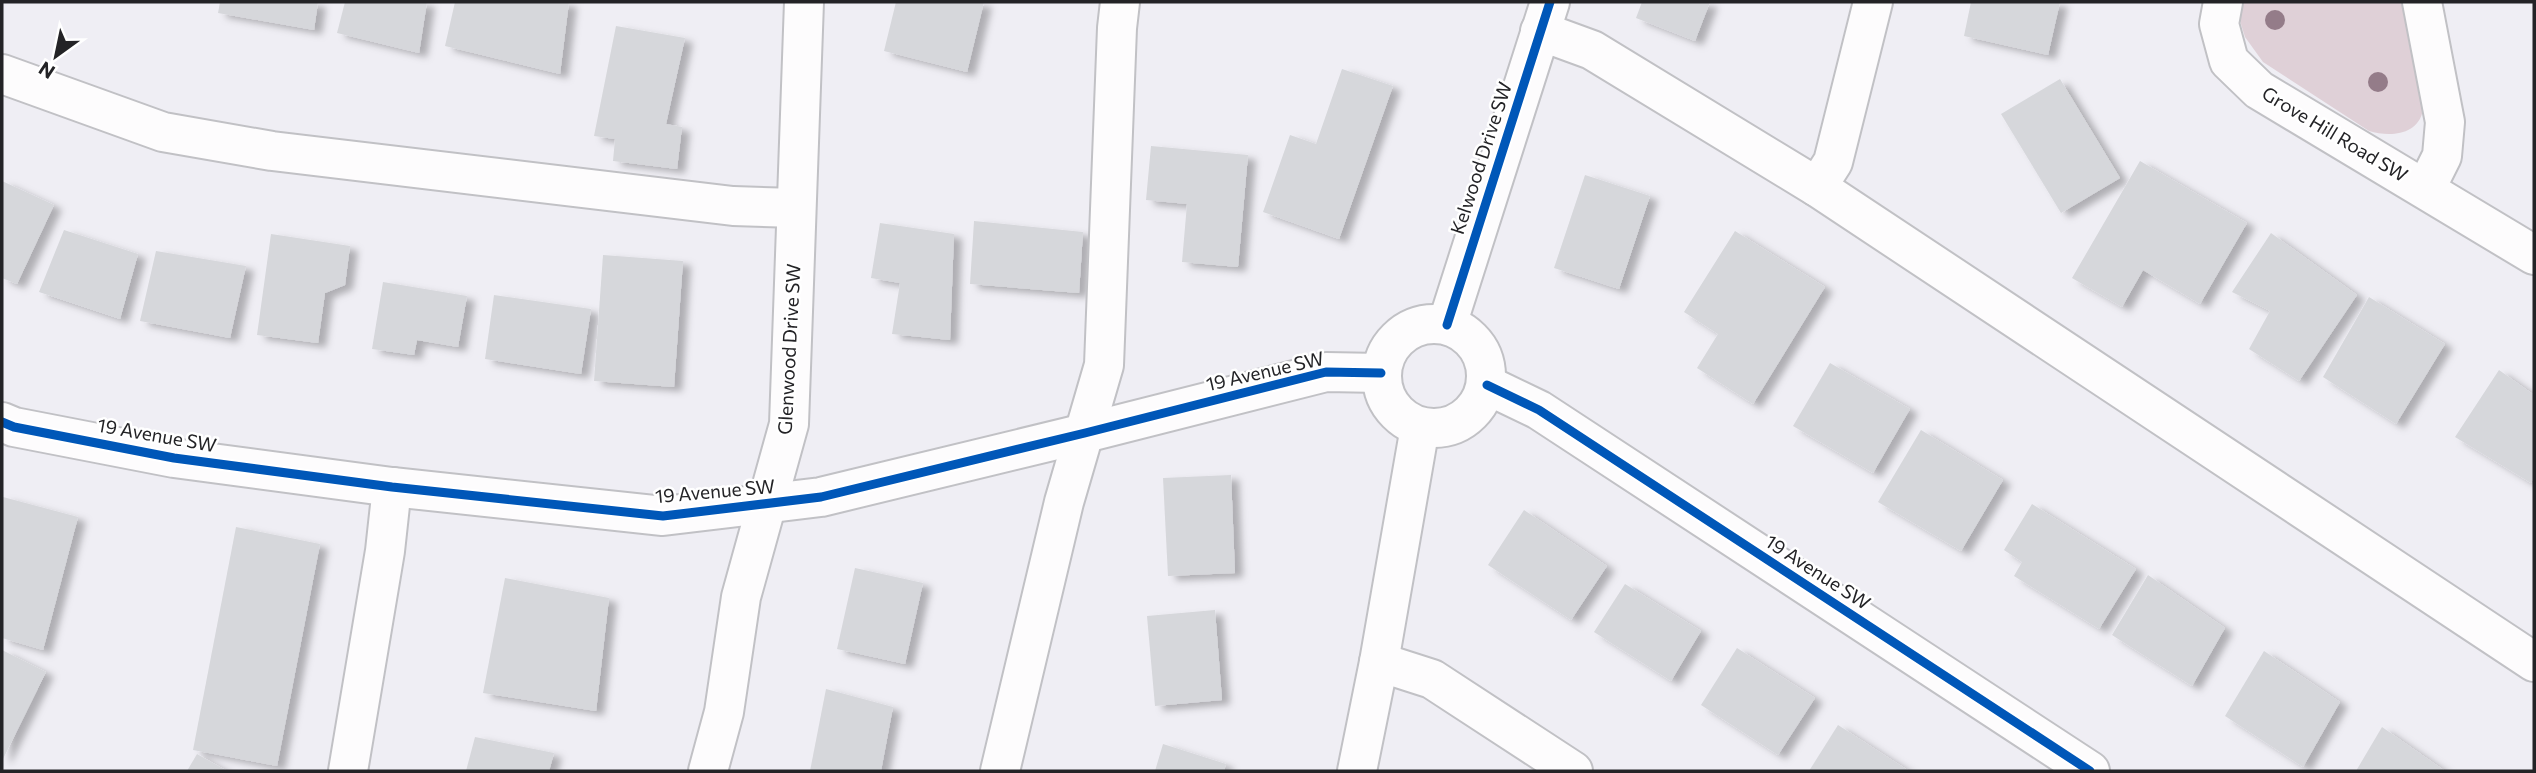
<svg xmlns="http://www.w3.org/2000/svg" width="2536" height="773" font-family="Commissioner,sans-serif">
  <defs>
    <filter id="shadow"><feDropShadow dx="8" dy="4.5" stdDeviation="3.5" flood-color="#0004"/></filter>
  </defs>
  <rect width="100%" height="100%" fill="#efeef4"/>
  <path fill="#dfd0d7" d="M2239,2H2402C2408,27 2428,87 2423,110C2418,136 2389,137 2369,131L2263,62L2245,37L2240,21Z"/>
  <g fill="#d6d7db" filter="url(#shadow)">
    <polygon points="220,2 318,2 314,30 218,13"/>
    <polygon points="345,2 427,2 419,53 337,33"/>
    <polygon points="455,2 569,2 560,74 445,46"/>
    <polygon points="896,2 984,2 967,72 884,51"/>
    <polygon points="1642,2 1710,2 1695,41 1636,18"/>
    <polygon points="1971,2 2060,2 2048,55 1964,36"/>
    <polygon points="616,26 685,38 666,124 682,127 677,169 613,161 615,139 594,136"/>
    <polygon points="1342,69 1393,86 1339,239 1263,212 1290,135 1316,144"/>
    <polygon points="2060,79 2120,178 2061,213 2001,114"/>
    <polygon points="1151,146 1248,155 1238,267 1182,262 1187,204 1146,200"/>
    <polygon points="2140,161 2247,223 2200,304 2143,270 2122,307 2072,278"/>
    <polygon points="1585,175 1650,196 1619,289 1554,268"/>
    <polygon points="2,181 54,205 17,284 2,278"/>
    <polygon points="974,221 1083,232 1079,293 970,284"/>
    <polygon points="880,223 954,234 950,340 892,334 900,283 871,278"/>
    <polygon points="64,230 138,254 120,319 39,292"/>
    <polygon points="1735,231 1825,287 1753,404 1697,368 1718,334 1684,312"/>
    <polygon points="2271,233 2357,295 2299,381 2249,349 2270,311 2232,292"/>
    <polygon points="271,234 350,246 345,285 325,293 318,343 257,335"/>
    <polygon points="156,251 246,266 230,338 140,321"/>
    <polygon points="603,255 683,261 674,387 594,381"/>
    <polygon points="383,282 467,296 458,347 417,340 414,355 372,349"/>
    <polygon points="494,295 591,309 581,374 485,359"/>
    <polygon points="2369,297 2445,344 2396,424 2323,377"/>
    <polygon points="1830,363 1910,409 1873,473 1793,426"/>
    <polygon points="2499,370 2534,395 2534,477 2531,483 2455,437"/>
    <polygon points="1921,430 2003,480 1961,551 1878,502"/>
    <polygon points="1231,475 1235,573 1168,576 1163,478"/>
    <polygon points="3,497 78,517 43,650 2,638"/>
    <polygon points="2032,504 2136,569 2099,629 2014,576 2022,562 2004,550"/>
    <polygon points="1524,510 1607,566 1571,620 1488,565"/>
    <polygon points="236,527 320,544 277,766 193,750"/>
    <polygon points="855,568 923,583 905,664 837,649"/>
    <polygon points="2148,575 2225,628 2192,686 2112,635"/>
    <polygon points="505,578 609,598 596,711 483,693"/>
    <polygon points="1625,584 1701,631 1671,681 1594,632"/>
    <polygon points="1215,610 1222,700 1155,706 1147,616"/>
    <polygon points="1737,648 1815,698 1778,755 1701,705"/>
    <polygon points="2,650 46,672 2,761"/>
    <polygon points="2264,651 2340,702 2303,767 2225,716"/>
    <polygon points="826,689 893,707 881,771 810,771"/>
    <polygon points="1838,725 1909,771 1809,771"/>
    <polygon points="2382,727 2445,771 2356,771"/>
    <polygon points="475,737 554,753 549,771 466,771"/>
    <polygon points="1163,744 1226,764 1224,771 1155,771"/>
    <polygon points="197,754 227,771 187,771"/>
  </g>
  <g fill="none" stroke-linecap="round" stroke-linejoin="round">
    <g stroke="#c1c1c5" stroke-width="42">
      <g id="minor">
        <polyline points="2223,2 2219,24 2229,61 2259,90 2534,255"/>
        <polyline points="2422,2 2445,122 2442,156 2426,188"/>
        <polyline points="1540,31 1592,50 1817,187 2534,662"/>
        <polyline points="2,74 163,132 272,151 733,206 796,208"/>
        <polyline points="1817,187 1833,162 1873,2"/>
        <circle cx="1434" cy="376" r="52"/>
        <polyline points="1447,325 1550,2"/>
        <polyline points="1487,385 1539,410 2090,771"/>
        <polyline points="2,422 14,427 174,458 392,487 663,516 821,497 1085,433 1326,372 1381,373"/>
        <polyline points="1379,662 1432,679 1573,771"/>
        <polyline points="348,771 385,551 392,487"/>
        <polyline points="708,771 724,712 741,597 789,424 804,2"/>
        <polyline points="1000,771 1064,502 1104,365 1117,28 1120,2"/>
        <polyline points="1357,771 1379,662 1420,427"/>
      </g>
    </g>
    <use href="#minor" stroke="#fdfcfd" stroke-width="38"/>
    <g stroke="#fff" stroke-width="13">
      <g id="cycleway">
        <polyline points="1447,325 1550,2"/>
        <polyline points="1487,385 1539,410 2090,771"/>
        <polyline points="2,422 14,427 174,458 392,487 663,516 821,497 1085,433 1326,372 1381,373"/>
      </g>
    </g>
    <use href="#cycleway" stroke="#0057b8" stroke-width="9"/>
  </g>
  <g fill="#947c89">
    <circle cx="2275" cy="20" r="10"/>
    <circle cx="2378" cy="82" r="10"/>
  </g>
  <g text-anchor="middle" stroke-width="5" stroke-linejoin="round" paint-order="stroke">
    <g font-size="19" fill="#232326" stroke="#fff">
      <text transform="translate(2335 134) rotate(31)" y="7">Grove Hill Road SW</text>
      <text transform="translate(1481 158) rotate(-72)" y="7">Kelwood Drive SW</text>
      <text transform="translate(789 349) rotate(-87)" y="7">Glenwood Drive SW</text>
      <text transform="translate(1265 371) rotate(-13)" y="7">19 Avenue SW</text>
      <text transform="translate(157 435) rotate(10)" y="7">19 Avenue SW</text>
      <text transform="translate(715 491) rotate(-5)" y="7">19 Avenue SW</text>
      <text transform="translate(1818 572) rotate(33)" y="7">19 Avenue SW</text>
    </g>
  </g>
  <rect width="2536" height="773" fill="none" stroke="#232326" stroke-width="7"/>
  <g transform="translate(56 56) rotate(213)" stroke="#ffffff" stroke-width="5" paint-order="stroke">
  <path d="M0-5L12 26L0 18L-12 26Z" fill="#232326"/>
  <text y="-10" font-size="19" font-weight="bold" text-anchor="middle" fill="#232326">N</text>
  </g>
</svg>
